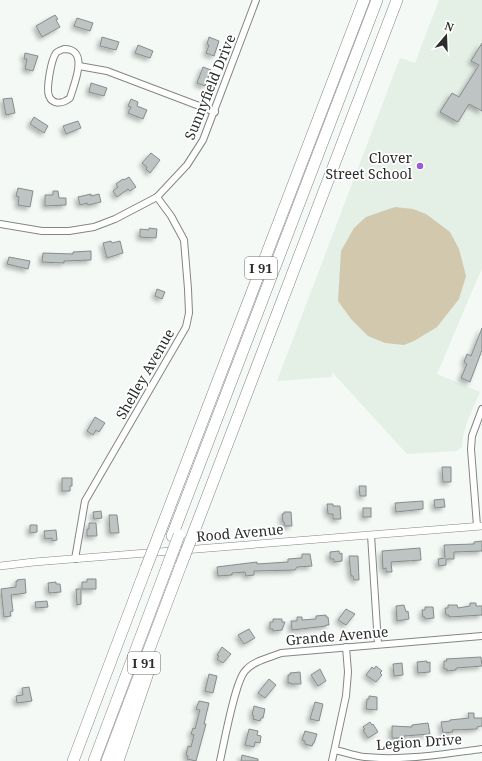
<svg xmlns="http://www.w3.org/2000/svg" width="482" height="761" font-family="'Noto Serif',serif">
  <defs>
    <filter id="shadow"><feDropShadow dx="-3" dy="3" stdDeviation="2" flood-color="#0004"/></filter>
  </defs>
  <rect width="100%" height="100%" fill="#f4f9f5"/>
  <polygon fill="#e4efe6" points="439,0 482,0 482,268 437,374 480,392 467,422 463,436 462,447 457,451 407,454 332,372 332,377 277,381 400,58 415,63"/>
  <polygon fill="#d2c8ae" points="395,207 413,209 426,214 450,232 459,249 466,276 459,299 437,327 414,341 404,345 385,343 368,336 351,319 338,301 341,251 354,228 366,217"/>
  <g fill="#bec4c3" stroke="#868d8b" filter="url(#shadow)">
    <polygon points="55,15 58,19 56,20 60,27 42,37 36,26"/>
    <polygon points="77,18 93,23 90,31 74,26"/>
    <polygon points="102,37 119,42 116,50 100,46"/>
    <polygon points="209,37 219,41 214,56 206,53 209,45 207,44"/>
    <polygon points="482,43 482,111 469,104 458,122 440,112 452,93 459,97 479,65 471,61"/>
    <polygon points="138,45 153,51 150,58 135,53"/>
    <polygon points="25,53 38,56 33,71 25,69 27,59 24,59"/>
    <polygon points="203,67 211,70 205,86 197,83"/>
    <polygon points="91,83 107,88 104,96 89,92"/>
    <polygon points="12,98 15,113 6,115 3,99"/>
    <polygon points="131,99 138,102 137,106 147,110 143,119 128,113 131,107 128,106"/>
    <polygon points="34,117 48,126 44,133 30,124"/>
    <polygon points="78,121 81,128 66,134 63,126"/>
    <polygon points="151,153 160,160 150,173 146,169 147,167 142,163"/>
    <polygon points="129,177 136,187 130,191 128,189 117,197 113,191 118,187 116,184 123,179 124,180"/>
    <polygon points="18,188 33,191 30,207 18,205 19,197 16,196"/>
    <polygon points="53,191 58,191 59,198 66,198 66,205 45,206 45,195 53,195"/>
    <polygon points="91,194 91,196 99,194 101,202 88,205 87,203 80,205 78,197"/>
    <polygon points="149,228 157,229 156,238 140,237 140,229 149,230"/>
    <polygon points="111,241 112,243 120,241 123,253 107,258 103,243"/>
    <polygon points="91,251 91,260 64,261 64,263 42,262 43,253 73,254 73,252"/>
    <polygon points="9,257 30,261 28,269 7,264"/>
    <polygon points="157,289 165,292 162,299 155,296"/>
    <polygon points="482,328 482,350 470,382 461,378 467,364 464,362 467,354 471,356"/>
    <polygon points="95,417 105,423 99,432 96,430 93,435 87,431"/>
    <polygon points="442,467 451,467 451,482 443,482"/>
    <polygon points="62,478 72,478 72,486 70,486 70,491 62,491"/>
    <polygon points="359,486 366,486 366,496 360,496"/>
    <polygon points="444,499 445,507 435,508 434,500"/>
    <polygon points="423,501 423,509 396,512 395,503"/>
    <polygon points="327,504 333,504 333,506 340,506 341,519 333,519 333,514 328,514"/>
    <rect x="363" y="508" width="8" height="9"/>
    <polygon points="101,511 102,518 94,519 93,512"/>
    <polygon points="284,512 291,512 292,526 285,526 284,522 283,522 282,514 284,514"/>
    <polygon points="109,515 117,515 119,533 110,533"/>
    <polygon points="89,523 96,523 97,536 87,536 87,529 89,529"/>
    <polygon points="30,525 37,525 37,532 30,533"/>
    <polygon points="56,530 57,540 52,541 52,538 45,539 44,531"/>
    <polygon points="482,541 482,551 454,552 454,559 446,559 446,565 439,566 438,559 445,558 444,545 474,544 474,542"/>
    <polygon points="420,548 421,560 391,562 392,572 386,572 386,568 383,569 382,551"/>
    <polygon points="339,551 340,554 342,553 342,561 334,562 334,559 330,559 330,552"/>
    <polygon points="302,554 310,554 312,566 297,567 295,570 254,571 254,575 246,576 245,572 232,573 232,575 218,576 217,567 257,562 257,564 288,562 288,559 302,558"/>
    <polygon points="349,556 358,556 359,580 354,580 353,576 351,576"/>
    <polygon points="25,579 26,593 11,595 13,611 10,612 11,616 4,617 1,589 16,587 16,581 18,581 17,580"/>
    <polygon points="87,579 96,579 96,589 82,589 82,582 87,582"/>
    <polygon points="56,582 56,584 60,584 61,592 49,593 48,583"/>
    <polygon points="76,589 81,589 81,604 77,605"/>
    <polygon points="47,601 48,607 36,608 35,602"/>
    <polygon points="470,603 476,603 476,606 482,606 482,615 449,617 449,615 446,615 445,608 448,608 448,605 457,605 458,608 470,606"/>
    <polygon points="404,605 406,612 408,611 409,619 397,621 396,606"/>
    <polygon points="425,607 433,607 434,618 425,619 425,617 423,617 422,610 425,610"/>
    <polygon points="346,609 355,614 346,625 338,620"/>
    <polygon points="326,615 326,617 328,617 329,625 326,625 326,626 292,630 291,621 297,621 297,617 302,617 302,620 316,619 316,616"/>
    <polygon points="273,619 282,619 282,622 285,622 282,630 273,631 273,629 270,629 270,622 273,622"/>
    <polygon points="249,629 255,638 244,644 238,635"/>
    <polygon points="222,647 231,654 223,663 217,659 219,656 217,655"/>
    <polygon points="481,657 482,666 456,668 456,670 447,671 447,669 444,669 444,661 447,661 446,659"/>
    <polygon points="427,661 427,663 430,662 430,672 418,673 417,662"/>
    <polygon points="402,663 403,675 394,676 393,664"/>
    <polygon points="376,666 382,671 380,673 382,675 376,682 366,675 372,667 374,669"/>
    <polygon points="320,669 326,681 318,686 311,675"/>
    <polygon points="300,672 301,684 291,684 291,683 288,683 288,675 290,675 290,673"/>
    <polygon points="209,674 217,676 213,693 205,691"/>
    <polygon points="269,679 276,685 265,698 258,693"/>
    <polygon points="29,687 32,701 17,703 16,696 23,695 22,688"/>
    <polygon points="369,696 377,697 377,710 366,709 367,699 369,699"/>
    <polygon points="199,701 209,703 204,724 206,724 196,761 187,759 188,756 186,755 188,746 191,747 194,735 191,734 193,728 195,729 199,713 200,710 196,709"/>
    <polygon points="315,702 323,704 319,721 310,719"/>
    <polygon points="254,706 265,709 263,718 261,718 260,721 253,719 254,716 252,715"/>
    <polygon points="468,713 474,713 474,718 482,718 482,726 477,727 477,729 452,730 453,732 443,733 441,722 450,721 450,720 469,718"/>
    <polygon points="370,722 372,725 373,724 378,732 368,738 363,730 365,729 363,727"/>
    <polygon points="428,723 430,734 404,736 404,738 392,738 392,726 412,727 412,725"/>
    <polygon points="249,729 258,731 257,735 261,736 260,743 255,742 254,747 245,745"/>
    <polygon points="305,731 317,734 314,743 313,743 312,746 305,744 305,741 302,740"/>
    <polygon points="242,755 258,759 258,761 241,761"/>
  </g>
  <g fill="none" stroke-linecap="round" stroke-linejoin="round">
    <g stroke="#828783" stroke-width="8">
      <g id="minor">
        <path d="M64,49C90,49 74,84 70,98C64,103 53,106 49,96C46,89 51,60 56,53C58,51 61,50 64,49Z"/>
        <polyline points="79,66 107,71 215,112"/>
        <polyline points="0,224 42,231 69,231 94,227 115,219 157,197 187,165 203,140 256,0"/>
        <polyline points="477,526 471,449 472,436 482,409"/>
        <polyline points="371,535 378,644"/>
        <polyline points="75,559 85,501 186,327 189,313 188,289 184,240 171,216 157,197"/>
        <path d="M335,750C345,752 355,756 365,757C404,761 444,754 482,749"/>
        <path d="M220,761C224,743 235,682 245,671C253,661 269,658 281,653L482,636"/>
        <polyline points="332,761 346,696 348,672 346,647"/>
      </g>
    </g>
    <g stroke="#828783" stroke-width="8">
      <polyline id="tertiary" points="0,566 34,562 482,526"/>
    </g>
    <g stroke="#828783" stroke-width="12">
      <g id="motorway">
        <polyline points="193,534 397,0"/>
        <polyline points="172,536 377,0"/>
        <polyline points="158,537 364,0"/>
        <polyline points="73,761 146,568"/>
        <polyline points="94,761 167,567"/>
        <polyline points="107,761 181,565"/>
        <polyline points="118,761 150,667"/>
      </g>
    </g>
    <use href="#minor" stroke="#fff" stroke-width="6"/>
    <use href="#tertiary" stroke="#fff" stroke-width="7"/>
    <use href="#motorway" stroke="#fff" stroke-width="11"/>
    <g stroke="#828783" stroke-width="12" stroke-linecap="butt">
      <g id="motorway-bridge">
        <polyline points="181,565 193,534"/>
        <polyline points="167,567 179,535"/>
        <polyline points="146,568 158,537"/>
      </g>
    </g>
    <use href="#motorway-bridge" stroke="#fff" stroke-width="11"/>
  </g>
  <circle fill="#9a5dd4" stroke="#fff" stroke-width="1.5" cx="420" cy="166" r="4"/>
  <g text-anchor="middle" stroke-width="3.5" stroke-linejoin="round" paint-order="stroke">
    <g fill="#fff" stroke="#6b6d6c" stroke-width="1">
      <rect x="245" y="257" width="32" height="22" rx="3"/>
      <rect x="128" y="652" width="32" height="22" rx="3"/>
    </g>
    <g font-size="13" font-weight="bold" fill="#2c2e2d">
      <text x="261" y="273">I 91</text>
      <text x="144" y="668">I 91</text>
    </g>
    <g font-size="14" fill="#2c2e2d" stroke="#fff">
      <text transform="translate(210 87) rotate(-68)" y="5">Sunnyfield Drive</text>
      <text transform="translate(145 374) rotate(-60)" y="5">Shelley Avenue</text>
      <text transform="translate(240 533) rotate(-5)" y="5">Rood Avenue</text>
      <text transform="translate(337 636) rotate(-5)" y="5">Grande Avenue</text>
      <text transform="translate(419 742) rotate(-4)" y="5">Legion Drive</text>
    </g>
    <g font-size="14" fill="#2c2e2d" stroke="#fff" text-anchor="end">
      <text x="412" y="163">Clover<tspan x="412" dy="16">Street School</tspan></text>
    </g>
  </g>
  <g transform="translate(446 36) rotate(19)" stroke="#ffffff" stroke-width="3" paint-order="stroke">
  <path d="M0-3L7 15L0 10L-7 15Z" fill="#2c2e2d"/>
  <text y="-6" font-size="11" font-weight="bold" text-anchor="middle" fill="#2c2e2d">N</text>
  </g>
</svg>
